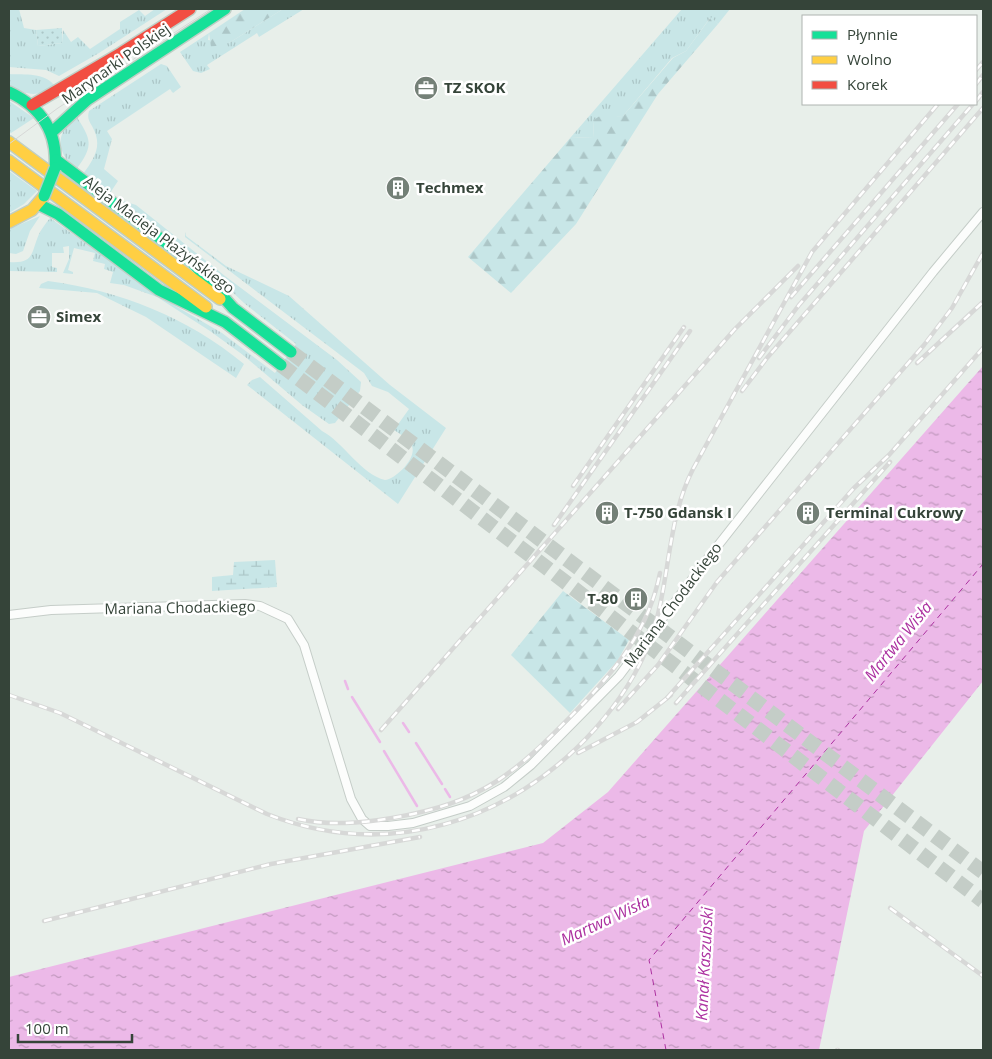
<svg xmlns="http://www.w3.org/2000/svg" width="992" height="1059" font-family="'Open Sans',sans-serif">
  <defs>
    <pattern id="grass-tufts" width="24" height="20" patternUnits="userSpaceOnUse" patternTransform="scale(1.25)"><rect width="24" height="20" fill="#c8e6e7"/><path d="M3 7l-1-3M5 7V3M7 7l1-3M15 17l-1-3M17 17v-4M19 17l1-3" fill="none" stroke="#acc6c7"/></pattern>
    <pattern id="forest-firs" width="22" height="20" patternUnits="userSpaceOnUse" patternTransform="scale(1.25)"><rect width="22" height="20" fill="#c8e6e7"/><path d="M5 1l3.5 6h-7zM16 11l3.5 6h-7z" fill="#acc6c7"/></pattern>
    <pattern id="wetland-marsh" width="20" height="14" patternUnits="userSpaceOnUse" patternTransform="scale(1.25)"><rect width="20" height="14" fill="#c8e6e7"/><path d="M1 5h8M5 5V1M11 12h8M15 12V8" fill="none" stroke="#acc6c7"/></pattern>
    <pattern id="garden-dots" width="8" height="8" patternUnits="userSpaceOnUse" patternTransform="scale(1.25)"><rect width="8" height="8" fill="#c8e6e7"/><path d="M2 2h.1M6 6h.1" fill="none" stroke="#acc6c7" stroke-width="1.8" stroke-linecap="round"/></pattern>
    <pattern id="water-ripples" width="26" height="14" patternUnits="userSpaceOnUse" patternTransform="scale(1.25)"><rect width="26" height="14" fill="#ecb9e8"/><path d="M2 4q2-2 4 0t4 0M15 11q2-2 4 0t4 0" fill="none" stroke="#c098bd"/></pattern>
  </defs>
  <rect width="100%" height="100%" fill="#e8efea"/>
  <g fill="url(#grass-tufts)">
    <polygon points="9,9 19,9 24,28 36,30 38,46 62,43 63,30 71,42 78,37 90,49 120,29 120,22 139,10 145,16 155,9 167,9 99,53 59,76 46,70 9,67"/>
    <polygon points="283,9 304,9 259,37 257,33 207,65 210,69 201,73 193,71 180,52 209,33 208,40 229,43"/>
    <polygon points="682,9 730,9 718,24 710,18 686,51 672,58 623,116 594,120 593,138 571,137"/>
    <path d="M161,64L167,66L181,87L173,93L170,89L107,131L112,139L104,169L118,181L110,193L120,200L136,205L225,276L337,360L361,382L360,391L335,423L329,424L302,405L243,355L210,331L157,297L124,285L110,283L113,272L104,269L105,264L93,261L95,253L74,248L68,270L73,272V274L63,273L69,259V246L63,247L64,253H52V267L57,268V272L9,271V262C35,264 31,252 39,234C42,228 46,223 50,218L167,301L222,333L275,373L296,344L244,303L208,269L83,174C95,158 103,145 92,126C89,121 87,118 89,111Z"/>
    <path d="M9,74C25,75 45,72 56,87C34,97 30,96 9,85Z"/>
    <polygon points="9,101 34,118 11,133 9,132"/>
    <path d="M75,114C91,140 95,144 76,170C55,149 56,137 75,114Z"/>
    <polygon points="9,171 37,191 24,204 9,213"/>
    <polygon points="40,216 30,231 23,251 16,254 9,253 9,229"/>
    <path d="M185,232L186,236L226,266L289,296L390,385L446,428L398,504L247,385L252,380L260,377L322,431C342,441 362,475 385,480C396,479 417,458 412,446C409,439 400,434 394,430L409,409L388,392L372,386L364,373L185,237Z"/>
    <path d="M48,281C121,291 187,317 244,364L236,378L146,317L97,293L39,288L41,284Z"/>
  </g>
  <g fill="url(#forest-firs)">
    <polygon points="245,9 283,9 229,43 211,47 209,33"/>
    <polygon points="711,17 718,24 658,94 576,224 511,293 468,257 571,137 593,138 594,120 601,115 606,117 623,116 673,58 686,51"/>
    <polygon points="563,591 629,640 618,660 570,713 511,655"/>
  </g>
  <polygon fill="url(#wetland-marsh)" points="275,560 277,587 212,591 212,577 233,575 234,562"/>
  <polygon fill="url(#garden-dots)" points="62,28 62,43 38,46 36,30"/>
  <polygon fill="url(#water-ripples)" points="983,366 983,681 864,831 819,1050 9,1050 9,977 543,843 608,792"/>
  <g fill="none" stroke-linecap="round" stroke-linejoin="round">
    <g stroke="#ecb9e8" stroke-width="2.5">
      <polyline points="345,681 348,689"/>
      <polyline points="352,697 380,742"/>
      <polyline points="403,723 409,732"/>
      <polyline points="416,743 442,784"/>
      <polyline points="384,751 417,806"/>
      <polyline points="445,789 450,797"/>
    </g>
    <polyline stroke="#ac31a0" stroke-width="1" stroke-dasharray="6 5" stroke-linecap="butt" points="666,1050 649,960 983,564"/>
    <g stroke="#c4cdc7" stroke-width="15" stroke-dasharray="15 8" stroke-linecap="butt">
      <polyline points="291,352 983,872"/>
      <polyline points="281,365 983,901"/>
    </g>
    <g stroke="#c5cdc8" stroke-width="10">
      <polyline id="street" points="9,615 51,610 245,604 260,606 288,619 304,645 351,799 362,819 370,826 388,826 413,823 470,806 504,787 531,765 619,676 705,562 933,272 983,212"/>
    </g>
    <g stroke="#bfcec5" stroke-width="14">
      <g id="fast">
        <path d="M9,92C41,107 58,132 55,168"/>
        <polyline points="52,132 87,100 225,9"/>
        <polyline points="56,160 193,263 233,308 291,352"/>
        <polyline points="38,204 58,214 159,290 225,322 281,365"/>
      </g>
    </g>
    <g stroke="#bfcec5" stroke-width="14">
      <g id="slow">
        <polyline points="9,142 220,299"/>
        <polyline points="9,161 206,307"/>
        <polyline points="9,222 32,210 44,196"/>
      </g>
    </g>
    <g stroke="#bfcec5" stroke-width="14">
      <polyline id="jam" points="32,105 121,53 190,9"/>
    </g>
    <use href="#street" stroke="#fcfdfc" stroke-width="8"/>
    <use href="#fast" stroke="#16e098" stroke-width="11"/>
    <use href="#slow" stroke="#ffcf43" stroke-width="11"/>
    <use href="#jam" stroke="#f24e42" stroke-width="11"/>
    <polyline stroke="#d7d8d7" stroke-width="1" points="9,144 58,108 211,9"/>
    <g stroke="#d7d8d7" stroke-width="4.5">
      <g id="rail">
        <polyline points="976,70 983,62"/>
        <polyline points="976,84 983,75"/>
        <polyline points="976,101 983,92"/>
        <polyline points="791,297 958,104"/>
        <polyline points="759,358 799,305 973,104"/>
        <polyline points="917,363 983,302"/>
        <polyline points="742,391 767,358 983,108"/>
        <polyline points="573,486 684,327"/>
        <polyline points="554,525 690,331"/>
        <path d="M9,695L60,713L267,814C386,861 511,823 595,729C617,704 637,675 649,643C671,586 665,524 693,469L812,252L938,104"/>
        <polyline points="667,698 854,488 889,455 983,348"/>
        <polyline points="676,703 890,462"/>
        <polyline points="618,709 658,665 717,582 924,345 952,308 983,253"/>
        <polyline points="381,730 735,329 798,266"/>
        <polyline points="578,753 637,722 671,695"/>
        <path d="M298,819C330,826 361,823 392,818C484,802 514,774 577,710C616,670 649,629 660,573"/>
        <polyline points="890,908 983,976"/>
        <polyline points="44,921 271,864 420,837"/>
        <polyline points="837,1050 838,1050"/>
      </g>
    </g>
    <use href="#rail" stroke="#fff" stroke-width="2.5" stroke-dasharray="8" stroke-linecap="butt"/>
    <g stroke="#b6d0c0" stroke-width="14" stroke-linecap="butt">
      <polyline id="fast-bridge" points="44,196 55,168"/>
    </g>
    <use href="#fast-bridge" stroke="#16e098" stroke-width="11"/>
  </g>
  <defs>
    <g id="office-disc" transform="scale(1.25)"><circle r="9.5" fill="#748077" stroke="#fff"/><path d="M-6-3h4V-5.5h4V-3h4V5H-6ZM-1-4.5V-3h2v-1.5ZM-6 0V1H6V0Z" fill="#fff"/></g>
    <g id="building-disc" transform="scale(1.25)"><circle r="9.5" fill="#748077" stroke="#fff"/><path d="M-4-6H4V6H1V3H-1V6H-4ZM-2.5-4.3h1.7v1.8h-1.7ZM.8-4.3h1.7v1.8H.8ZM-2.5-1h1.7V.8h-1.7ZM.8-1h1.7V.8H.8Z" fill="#fff"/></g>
  </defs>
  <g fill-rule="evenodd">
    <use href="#office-disc" x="426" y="88"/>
    <use href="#building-disc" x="398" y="188"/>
    <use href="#office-disc" x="39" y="317"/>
    <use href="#building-disc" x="607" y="513"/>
    <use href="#building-disc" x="808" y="513"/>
    <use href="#building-disc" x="636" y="599"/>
  </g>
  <g text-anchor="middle" stroke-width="5" stroke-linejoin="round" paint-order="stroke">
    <g font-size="15" fill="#354439" stroke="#fff">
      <text transform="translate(116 64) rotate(-35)" y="5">Marynarki Polskiej</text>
      <text transform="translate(159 235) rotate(37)" y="5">Aleja Macieja Płażyńskiego</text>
      <text transform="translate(673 605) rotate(-53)" y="5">Mariana Chodackiego</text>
      <text transform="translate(180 608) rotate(-1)" y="5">Mariana Chodackiego</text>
    </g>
    <g font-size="15" font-weight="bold" fill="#354439" stroke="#fff" text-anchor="start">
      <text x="444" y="93">TZ SKOK</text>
      <text x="416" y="193">Techmex</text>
      <text x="56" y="322">Simex</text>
      <text x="624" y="518">T-750 Gdansk I</text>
      <text x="826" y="518">Terminal Cukrowy</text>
      <text x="618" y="604" text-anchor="end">T-80</text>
    </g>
    <g font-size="16" font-style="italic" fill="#ac31a0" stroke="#fff">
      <text transform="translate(898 641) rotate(-51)" y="6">Martwa Wisła</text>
      <text transform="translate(605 920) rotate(-25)" y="6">Martwa Wisła</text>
      <text transform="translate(704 964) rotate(-87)" y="6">Kanał Kaszubski</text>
    </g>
  </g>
  <rect width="992" height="1059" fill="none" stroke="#354439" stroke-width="20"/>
  <rect x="802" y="15" width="175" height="90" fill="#ffffff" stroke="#aeb4b0"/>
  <rect x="812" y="31" width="25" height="8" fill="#16e098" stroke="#aeb4b0"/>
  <text x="847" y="40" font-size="15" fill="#354439">Płynnie</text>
  <rect x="812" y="56" width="25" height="8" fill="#ffcf43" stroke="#aeb4b0"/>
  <text x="847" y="65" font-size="15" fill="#354439">Wolno</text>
  <rect x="812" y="81" width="25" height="8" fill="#f24e42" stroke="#aeb4b0"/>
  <text x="847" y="90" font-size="15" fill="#354439">Korek</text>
  <path d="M18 1034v8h114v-8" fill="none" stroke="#354439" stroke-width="2.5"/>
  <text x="25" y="1034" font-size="15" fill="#354439" stroke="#ffffff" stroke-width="4" paint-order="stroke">100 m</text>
</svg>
